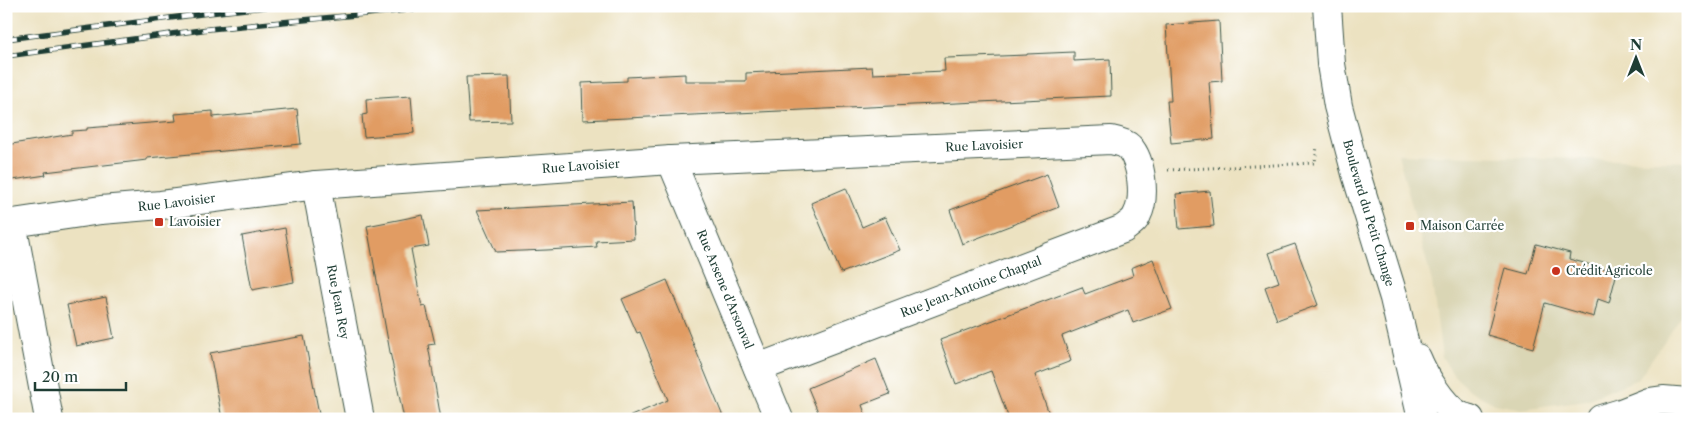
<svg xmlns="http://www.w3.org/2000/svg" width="1694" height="425" font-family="'Libre Caslon Text',serif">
  <rect width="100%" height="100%" fill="#fff"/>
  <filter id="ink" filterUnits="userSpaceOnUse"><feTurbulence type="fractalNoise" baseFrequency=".02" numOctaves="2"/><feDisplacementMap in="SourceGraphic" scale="10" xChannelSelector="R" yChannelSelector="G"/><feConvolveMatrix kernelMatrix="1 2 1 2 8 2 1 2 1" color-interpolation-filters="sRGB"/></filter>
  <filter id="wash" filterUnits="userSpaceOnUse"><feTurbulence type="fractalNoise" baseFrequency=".0096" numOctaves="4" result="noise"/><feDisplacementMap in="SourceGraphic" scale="20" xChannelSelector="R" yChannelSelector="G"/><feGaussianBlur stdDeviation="1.12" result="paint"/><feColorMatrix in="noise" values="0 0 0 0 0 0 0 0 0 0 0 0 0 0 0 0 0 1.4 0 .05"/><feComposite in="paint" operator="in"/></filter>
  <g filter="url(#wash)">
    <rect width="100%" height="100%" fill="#ece2c1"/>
    <polygon fill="#dad6b5" points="1398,154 1688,162 1688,307 1638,379 1586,400 1522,409 1495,404 1471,391 1454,376 1442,357 1432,282"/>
    <g id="blocks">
      <g fill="#e19c64">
        <polygon points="1219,21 1222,81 1209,82 1214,139 1171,143 1167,101 1171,101 1166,25"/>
        <polygon points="1074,52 1074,61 1110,59 1111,96 583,120 582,83 627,81 627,77 685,74 685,81 746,81 746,73 872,67 873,74 945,71 944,58 947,58 1027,55 1027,54"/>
        <polygon points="509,76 511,121 469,122 466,77"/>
        <polygon points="411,96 414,133 364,137 362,115 367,114 366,99"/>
        <polygon points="297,109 301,144 147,158 147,160 45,172 46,175 6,181 6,145 72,134 72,131 87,130 87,128 176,121 175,114 213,111 213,117"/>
        <polygon points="1047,174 1059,207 962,244 950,210"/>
        <polygon points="846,188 862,227 885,217 900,250 841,273 811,203"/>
        <polygon points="1210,191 1214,226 1179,229 1176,194"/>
        <polygon points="632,202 634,239 596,241 597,247 547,250 496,252 477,210"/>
        <polygon points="423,215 429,246 411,249 422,307 426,306 435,344 428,345 441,419 404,419 390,352 367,226"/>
        <polygon points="285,228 294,282 252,290 242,236"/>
        <polygon points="1295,244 1318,305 1277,320 1265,287 1279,282 1269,253"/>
        <polygon points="1536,244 1570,253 1569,259 1617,272 1609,303 1598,299 1594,317 1545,303 1533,348 1487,335 1505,268 1528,274"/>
        <polygon points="1153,259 1172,309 1133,323 1128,310 1062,336 1071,361 1035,375 1051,419 1009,419 991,371 956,384 940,340 1082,287 1085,294 1133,276 1131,268"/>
        <polygon points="667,280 681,314 724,419 624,419 668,400 640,332 637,333 622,299"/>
        <polygon points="106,297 114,338 76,346 67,305"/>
        <polygon points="304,336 320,419 222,419 210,353"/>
        <polygon points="876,359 890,394 862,405 867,419 821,419 808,388"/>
      </g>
    </g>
  </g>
  <g filter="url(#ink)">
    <use href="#blocks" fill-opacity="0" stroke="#3e5649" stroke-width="1"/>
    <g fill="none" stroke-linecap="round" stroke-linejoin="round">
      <g stroke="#3e5649" stroke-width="30">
        <g id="minor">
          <path id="s1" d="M671,160L779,419"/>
          <path id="s2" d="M316,185L360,419"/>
          <polyline points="12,223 49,419"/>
          <path id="s3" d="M6,224L101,210L161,205L316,185L671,160L1111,140C1116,141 1125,143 1129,147C1142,161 1146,198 1137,215C1135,221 1128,225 1123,229L758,368"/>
        </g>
      </g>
      <g stroke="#3e5649" stroke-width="30">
        <g id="major">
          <path id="s4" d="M1327,6L1331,64L1338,106L1356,174L1394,298L1422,419"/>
          <path d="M1417,358C1424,375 1442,406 1459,415C1462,417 1467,418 1470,419"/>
          <polyline points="1601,419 1621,413 1649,402 1663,400 1688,402"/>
        </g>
      </g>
      <polyline stroke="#3e5649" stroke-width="3" stroke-dasharray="1 4" stroke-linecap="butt" points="1168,170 1315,163 1317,146"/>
      <use href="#minor" stroke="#fff" stroke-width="28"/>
      <use href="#major" stroke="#fff" stroke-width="28"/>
      <g stroke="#1f3d34" stroke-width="5.5">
        <g id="rail">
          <polyline points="6,39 209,13 274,6"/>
          <polyline points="6,56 209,29 450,6"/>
        </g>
      </g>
      <use href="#rail" stroke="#fff" stroke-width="4" stroke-dasharray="11" stroke-linecap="butt"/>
    </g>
  </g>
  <g fill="#c8321e" stroke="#fff" stroke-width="2">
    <rect x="154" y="217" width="10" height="10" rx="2.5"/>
    <rect x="1405" y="221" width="10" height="10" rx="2.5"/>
    <circle cx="1556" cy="271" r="5"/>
  </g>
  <g text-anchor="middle" stroke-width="4.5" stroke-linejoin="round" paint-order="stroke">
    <g font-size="12" fill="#1f3d34" stroke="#fff">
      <text dy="4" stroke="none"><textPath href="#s3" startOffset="982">Rue Lavoisier</textPath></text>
      <text dy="4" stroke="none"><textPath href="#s3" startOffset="578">Rue Lavoisier</textPath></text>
      <text dy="4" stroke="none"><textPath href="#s3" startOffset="172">Rue Lavoisier</textPath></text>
      <text dy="4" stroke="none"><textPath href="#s4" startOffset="212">Boulevard du Petit Change</textPath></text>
      <text transform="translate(971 287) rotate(-21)" y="4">Rue Jean-Antoine Chaptal</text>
      <text dy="4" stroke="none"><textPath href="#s1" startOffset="140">Rue Arsene d'Arsonval</textPath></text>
      <text dy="4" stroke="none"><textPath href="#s2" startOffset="119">Rue Jean Rey</textPath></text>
    </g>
    <g font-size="12" fill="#1f3d34" stroke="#fff" text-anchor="start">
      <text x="169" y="226">Lavoisier</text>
      <text x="1420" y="230">Maison Carrée</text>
      <text x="1566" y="275">Crédit Agricole</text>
    </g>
  </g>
  <rect width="1694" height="425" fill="none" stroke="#fff" stroke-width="25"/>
  <g transform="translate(1636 58)" stroke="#ffffff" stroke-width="4" paint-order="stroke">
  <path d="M0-4L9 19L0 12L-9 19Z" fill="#1f3d34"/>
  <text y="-8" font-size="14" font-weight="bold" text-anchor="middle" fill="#1f3d34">N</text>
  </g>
  <path d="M35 382v8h91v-8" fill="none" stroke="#1f3d34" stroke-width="2.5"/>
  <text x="42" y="382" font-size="15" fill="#1f3d34" stroke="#ffffff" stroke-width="4" paint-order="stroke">20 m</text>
</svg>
